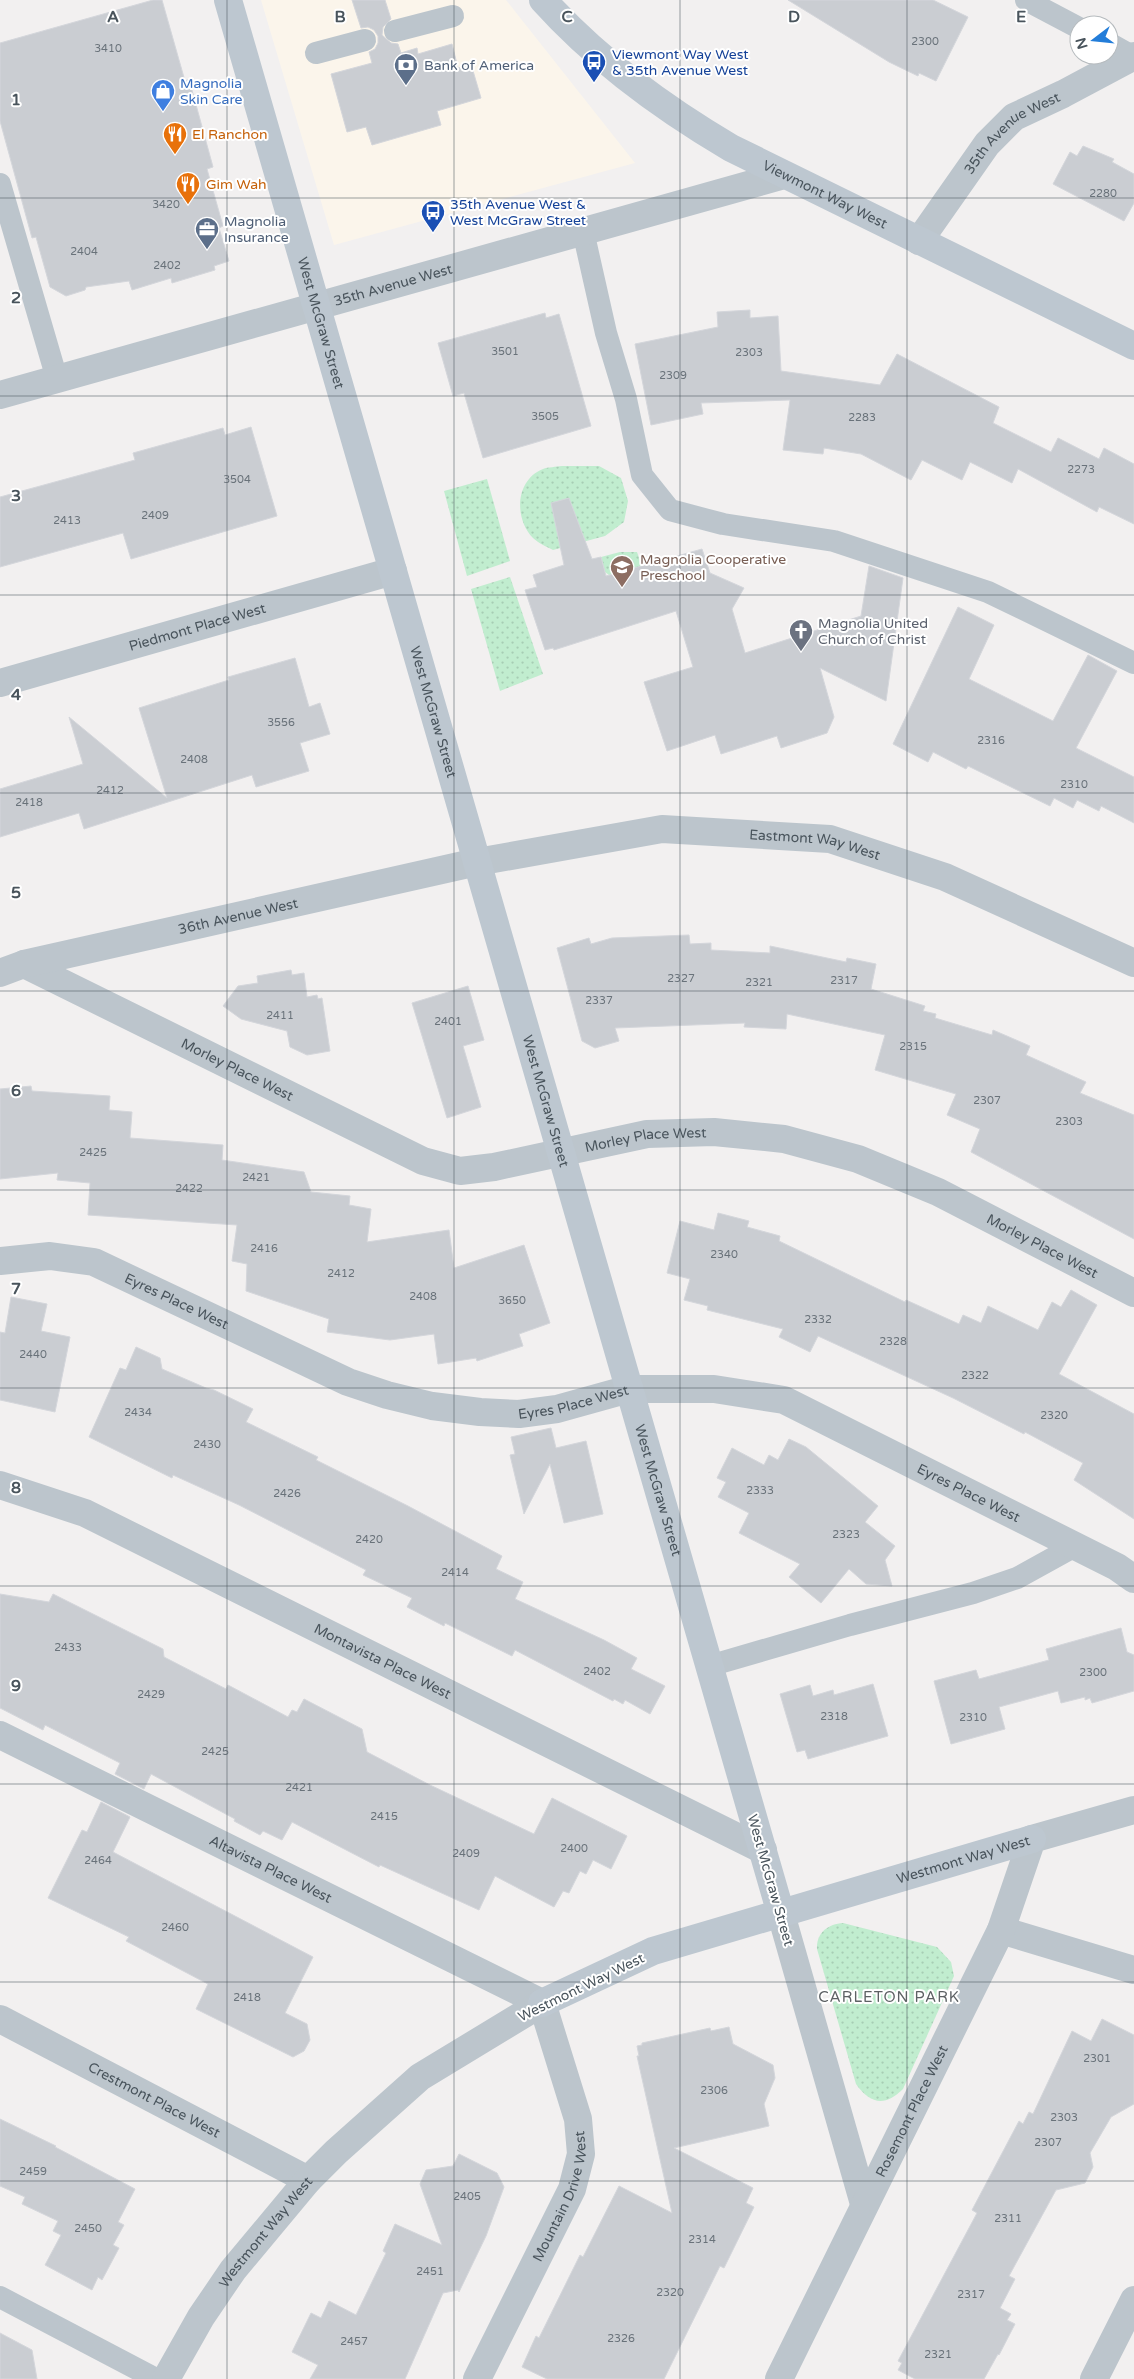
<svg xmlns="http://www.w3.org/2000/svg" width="1134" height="2379" font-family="'Varela Round',sans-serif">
  <defs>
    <pattern id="grass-dots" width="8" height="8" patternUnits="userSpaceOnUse" patternTransform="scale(1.25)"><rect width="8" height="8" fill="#c1edcf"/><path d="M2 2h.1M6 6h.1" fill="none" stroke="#a7cdb4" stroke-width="1.8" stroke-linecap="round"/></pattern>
  </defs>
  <rect width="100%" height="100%" fill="#f2f0f0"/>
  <polygon fill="#fbf5eb" points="261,0 506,0 635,163 334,245"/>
  <g fill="url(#grass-dots)">
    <path d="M562,466H599L621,478L628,501L624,522L605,536L553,550C547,547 538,543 533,538C514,519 515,480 543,469C548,467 556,467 562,466Z"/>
    <polygon points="487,479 510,561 467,576 444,491"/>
    <polygon points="620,552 637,552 642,567 609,575 605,572 601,557"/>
    <polygon points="510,577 543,674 500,691 471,589"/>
    <path d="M843,1923L937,1947L951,1962L954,1976L903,2089C885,2107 870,2104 856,2084L817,1949C816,1933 828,1924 843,1923Z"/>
  </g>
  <g fill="#cacdd2" stroke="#d4d6db">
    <polygon points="153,0 162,0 185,81 189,79 213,167 207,169 223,226 219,228 229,261 214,266 215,270 172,283 171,278 132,290 129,281 86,287 85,290 66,296 50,287 36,237 32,238 0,121 0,43"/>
    <polygon points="352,0 385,0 391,19 383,27 382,35 391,43 398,44 401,53 417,48 418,54 452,44 458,68 471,64 481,98 437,111 441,125 372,145 366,127 347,132 331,74 372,63 369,52 375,49 378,43 378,36 374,30 368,27 361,28"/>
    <polygon points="788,0 933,0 968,17 936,81 919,73 918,76 889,62"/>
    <polygon points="1083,146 1114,159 1112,162 1134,174 1134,203 1124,221 1053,184 1070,152 1077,156"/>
    <polygon points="750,310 750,318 778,316 781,371 880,385 897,354 999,407 993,423 1051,452 1058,438 1099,459 1104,448 1134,464 1134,524 1099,507 1097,512 1018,469 1012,483 970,462 962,480 922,460 911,480 861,454 824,448 823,454 783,450 790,400 701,403 703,414 651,425 635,344 718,327 717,312"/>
    <polygon points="545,313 546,318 559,314 591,426 483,458 464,393 453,396 438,343"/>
    <polygon points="251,427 277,516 131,559 123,533 0,567 0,497 135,460 133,453 223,428 225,435"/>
    <polygon points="569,498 592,559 601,557 606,576 702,549 710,573 744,588 732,609 745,653 861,616 869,566 903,578 886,701 820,668 834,717 827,733 781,748 777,736 721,754 715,735 667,751 644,682 693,667 676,611 554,650 553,648 545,650 525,590 537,587 533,575 564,565 551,503"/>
    <polygon points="958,607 994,625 969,679 1053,721 1088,655 1117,671 1076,748 1134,777 1134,823 1101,806 1099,811 1077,800 1073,808 1054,798 1050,806 968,766 966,769 933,752 928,762 893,744"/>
    <polygon points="295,658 309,707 320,703 330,734 300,743 309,771 256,787 252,775 84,829 79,813 0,837 0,789 83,764 69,717 167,798 139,708 229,680 228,677"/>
    <polygon points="689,935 690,944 711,943 711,950 770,953 770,946 846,962 847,958 876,964 871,989 925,1006 923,1011 936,1014 935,1018 992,1035 993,1030 1030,1046 1026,1055 1086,1082 1080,1093 1134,1115 1134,1239 971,1152 980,1129 947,1115 956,1094 875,1070 885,1035 787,1014 786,1029 744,1027 745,1023 615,1028 619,1041 595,1048 582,1041 557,948 589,938 591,944 612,938"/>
    <polygon points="291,970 292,975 304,973 307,997 317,995 318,999 322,998 330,1051 307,1055 290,1047 287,1031 241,1019 223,1006 238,986 258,983 257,976"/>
    <polygon points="468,986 484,1040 463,1046 481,1107 447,1118 412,1003"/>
    <polygon points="31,1086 32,1091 110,1096 109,1110 132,1112 130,1138 223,1145 222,1160 304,1172 311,1192 350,1196 349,1205 371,1209 367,1242 449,1230 454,1268 524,1245 550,1323 519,1334 523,1346 477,1361 476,1358 438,1364 434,1334 390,1340 327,1332 329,1319 246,1291 247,1264 232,1261 237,1225 88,1215 90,1183 57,1180 58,1173 0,1179 0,1089"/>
    <polygon points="718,1213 749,1221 747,1227 780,1236 779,1241 905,1302 906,1300 959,1324 963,1315 981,1323 988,1306 1038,1330 1052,1302 1061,1307 1071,1290 1097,1305 1059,1374 1134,1414 1134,1519 1074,1480 1083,1463 1025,1432 1024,1434 953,1398 818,1336 810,1352 779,1337 783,1329 707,1310 708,1306 684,1300 690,1279 667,1273 680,1221 714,1230"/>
    <polygon points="11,1297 47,1304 41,1331 70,1337 55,1412 0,1400 0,1332 5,1333"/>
    <polygon points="136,1347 160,1358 162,1369 206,1388 214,1390 253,1409 246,1422 318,1457 316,1460 408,1506 502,1556 496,1569 523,1582 515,1599 604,1640 637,1658 631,1669 665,1686 650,1714 625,1700 623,1704 614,1699 613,1701 515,1650 512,1656 445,1623 444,1626 407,1607 412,1598 363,1575 366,1570 239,1505 173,1475 172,1478 89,1437 120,1368 126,1370"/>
    <polygon points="551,1428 556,1448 586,1441 603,1514 564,1523 550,1464 524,1514 510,1455 515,1454 511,1437"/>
    <polygon points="789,1439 806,1447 878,1506 865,1522 895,1546 885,1560 892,1586 866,1584 849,1569 821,1603 789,1577 800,1564 739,1533 749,1513 718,1497 726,1482 717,1478 732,1448 764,1465 769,1455 778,1460"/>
    <polygon points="0,1594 49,1602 53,1594 163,1649 164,1657 226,1689 228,1685 288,1717 292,1710 297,1712 304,1699 362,1729 367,1752 430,1785 534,1834 552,1798 627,1836 611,1869 593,1860 586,1874 580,1871 569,1893 563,1891 554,1907 495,1876 479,1910 380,1865 379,1867 292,1822 282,1840 263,1831 260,1835 234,1821 235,1819 151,1774 144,1789 115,1774 120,1763 45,1725 43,1730 0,1708"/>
    <polygon points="1121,1628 1127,1652 1134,1655 1134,1691 1092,1703 1090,1698 1085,1700 1085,1697 1061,1703 1058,1691 999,1707 1005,1729 951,1744 934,1681 976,1670 979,1679 1049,1660 1046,1649"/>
    <polygon points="873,1684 888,1736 808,1759 805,1750 797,1752 780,1694 810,1685 813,1696 833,1690 834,1695"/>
    <polygon points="101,1802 130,1817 113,1852 313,1957 285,2013 307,2024 310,2040 304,2051 293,2057 196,2009 208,1984 126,1941 129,1937 48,1898 82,1830 87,1832"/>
    <polygon points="1102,2019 1134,2035 1134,2104 1111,2117 1090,2153 1093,2167 1085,2183 1056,2190 1009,2276 1015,2279 1000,2308 1011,2314 1007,2320 1015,2324 999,2355 998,2354 984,2379 915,2379 898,2370 902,2363 898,2361 977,2213 972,2210 1019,2121 1023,2124 1029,2112 1033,2114 1072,2031 1091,2041"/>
    <polygon points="729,2027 733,2044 773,2065 775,2078 764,2104 769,2126 674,2148 753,2188 746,2203 754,2207 724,2268 720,2266 664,2379 547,2379 522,2367 536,2336 539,2338 580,2255 583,2257 619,2186 672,2213 637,2056 639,2056 637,2046 642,2045 642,2043 710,2028 711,2031"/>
    <polygon points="0,2119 56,2146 55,2147 135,2189 118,2222 124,2225 113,2245 119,2248 102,2280 98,2277 92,2290 45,2265 61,2235 53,2231 58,2221 22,2204 25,2197 0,2186"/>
    <polygon points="459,2154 497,2173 504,2187 486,2236 459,2292 458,2290 443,2293 405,2379 310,2379 318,2365 292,2352 311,2313 321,2318 329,2301 356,2315 386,2253 383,2251 395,2224 442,2245 420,2184 426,2170 453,2166"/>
    <polygon points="0,2333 32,2350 37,2379 0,2379"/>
  </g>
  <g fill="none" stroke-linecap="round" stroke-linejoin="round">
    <g stroke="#bcc5cc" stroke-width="22">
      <polyline points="1026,0 1079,28"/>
      <polyline points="395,31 453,16"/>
      <polyline points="1109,43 1134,57"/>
      <polyline points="316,53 365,40"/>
      <polyline points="0,184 57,379"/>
      <polyline points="583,231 606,333 626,399 642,475 670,510 723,524 834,541 988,592 1134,663"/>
      <polyline points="709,1666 850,1625 973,1593 1017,1578 1075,1546"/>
      <polyline points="0,2297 156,2379"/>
    </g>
    <g stroke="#bcc5cc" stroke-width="28">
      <path id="s1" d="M919,241L987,144L1014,117L1063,94L1134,56"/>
      <path id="s2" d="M0,395L784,175"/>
      <path id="s3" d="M0,683L393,571"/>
      <path id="s4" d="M24,964L423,1161L460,1171L494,1167L647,1134L714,1132L784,1139L858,1159L938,1192L1134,1293"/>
      <path id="s5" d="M0,973L24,964L477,862L662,829L830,839L945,877L1134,963"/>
      <path id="s6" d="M0,1261L50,1256L94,1262L348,1382L387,1395L432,1406L480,1412L519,1414L557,1409L629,1389H714L784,1400L1117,1567L1134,1579"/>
      <path id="s7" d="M0,1485L85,1513L763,1850"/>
      <path id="s8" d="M0,1735L542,2003"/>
      <polyline points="781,1914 864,2204"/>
      <polyline points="1001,1930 1134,1970"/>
      <path id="s9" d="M0,2019L308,2180"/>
      <path id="s10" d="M166,2379L201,2317L233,2270L308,2180L336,2152L420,2077L542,2003"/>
      <path id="s11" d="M477,2379L572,2189L581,2154L578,2119L542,2003"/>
      <path id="s12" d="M779,2379L1001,1930L1032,1839L1134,1810"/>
      <polyline points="1094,2379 1134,2300"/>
    </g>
    <g stroke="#bdc7d0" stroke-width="28">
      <path id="s13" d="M228,0L781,1914"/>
      <path id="s14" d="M543,0C596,59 663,108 731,148L1134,346"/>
      <path id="s15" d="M542,2003L653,1951L1032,1839"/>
    </g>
  </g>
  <path fill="none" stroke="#49545c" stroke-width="1" stroke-opacity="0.55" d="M227,0V2379M454,0V2379M680,0V2379M907,0V2379M0,198H1134M0,396H1134M0,595H1134M0,793H1134M0,991H1134M0,1190H1134M0,1388H1134M0,1586H1134M0,1784H1134M0,1982H1134M0,2181H1134"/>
  <defs>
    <g id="bus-pin" transform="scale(1.25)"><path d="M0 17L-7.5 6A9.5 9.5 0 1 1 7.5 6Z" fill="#1a4fb4" stroke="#fff"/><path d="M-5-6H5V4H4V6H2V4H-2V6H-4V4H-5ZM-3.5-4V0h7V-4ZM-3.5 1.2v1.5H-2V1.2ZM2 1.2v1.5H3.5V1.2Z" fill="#fff"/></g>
    <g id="bank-pin" transform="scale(1.25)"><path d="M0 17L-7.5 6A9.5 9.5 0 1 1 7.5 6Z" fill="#5c6f8a" stroke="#fff"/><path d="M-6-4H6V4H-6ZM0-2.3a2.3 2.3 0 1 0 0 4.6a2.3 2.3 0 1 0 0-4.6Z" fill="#fff"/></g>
    <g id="shop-pin" transform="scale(1.25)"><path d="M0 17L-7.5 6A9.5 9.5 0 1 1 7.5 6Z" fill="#3f7fe0" stroke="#fff"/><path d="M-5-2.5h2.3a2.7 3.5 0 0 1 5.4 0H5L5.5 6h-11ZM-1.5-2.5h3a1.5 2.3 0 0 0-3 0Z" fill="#fff"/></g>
    <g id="restaurant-pin" transform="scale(1.25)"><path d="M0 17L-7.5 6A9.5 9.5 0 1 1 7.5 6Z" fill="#e8710a" stroke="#fff"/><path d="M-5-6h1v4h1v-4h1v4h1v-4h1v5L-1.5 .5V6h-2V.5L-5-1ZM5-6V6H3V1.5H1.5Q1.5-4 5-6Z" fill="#fff"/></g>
    <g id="office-pin" transform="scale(1.25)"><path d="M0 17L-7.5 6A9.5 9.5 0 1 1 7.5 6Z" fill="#5c6f8a" stroke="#fff"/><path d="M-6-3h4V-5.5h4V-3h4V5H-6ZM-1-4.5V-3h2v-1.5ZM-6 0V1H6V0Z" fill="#fff"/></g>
    <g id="school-pin" transform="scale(1.25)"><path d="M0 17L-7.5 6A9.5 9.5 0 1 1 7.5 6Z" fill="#8d6e63" stroke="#fff"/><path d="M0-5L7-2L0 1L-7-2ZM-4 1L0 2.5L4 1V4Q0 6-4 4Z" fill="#fff"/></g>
    <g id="church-pin" transform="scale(1.25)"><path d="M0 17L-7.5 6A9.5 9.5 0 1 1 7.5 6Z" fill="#6b7280" stroke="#fff"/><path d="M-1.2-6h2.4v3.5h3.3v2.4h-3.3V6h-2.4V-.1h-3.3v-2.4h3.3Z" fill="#fff"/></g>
  </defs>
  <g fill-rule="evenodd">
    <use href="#bus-pin" x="594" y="62"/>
    <use href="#bank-pin" x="406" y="65"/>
    <use href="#shop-pin" x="163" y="91"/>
    <use href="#restaurant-pin" x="175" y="134"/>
    <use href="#restaurant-pin" x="188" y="184"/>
    <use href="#bus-pin" x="433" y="212"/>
    <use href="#office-pin" x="207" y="229"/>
    <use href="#school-pin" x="622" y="567"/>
    <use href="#church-pin" x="801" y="631"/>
  </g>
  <g text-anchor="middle" stroke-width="4" stroke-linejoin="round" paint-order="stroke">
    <g font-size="11" fill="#69727a">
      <text x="925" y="45">2300</text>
      <text x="108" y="52">3410</text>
      <text x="1103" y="197">2280</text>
      <text x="166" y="208">3420</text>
      <text x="84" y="255">2404</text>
      <text x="167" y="269">2402</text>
      <text x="505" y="355">3501</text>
      <text x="749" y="356">2303</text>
      <text x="673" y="379">2309</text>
      <text x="545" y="420">3505</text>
      <text x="862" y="421">2283</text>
      <text x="1081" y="473">2273</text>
      <text x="237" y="483">3504</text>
      <text x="155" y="519">2409</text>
      <text x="67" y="524">2413</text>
      <text x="281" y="726">3556</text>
      <text x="991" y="744">2316</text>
      <text x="194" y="763">2408</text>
      <text x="1074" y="788">2310</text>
      <text x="110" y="794">2412</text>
      <text x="29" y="806">2418</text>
      <text x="681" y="982">2327</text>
      <text x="844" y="984">2317</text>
      <text x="759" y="986">2321</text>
      <text x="599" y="1004">2337</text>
      <text x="280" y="1019">2411</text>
      <text x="448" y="1025">2401</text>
      <text x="913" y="1050">2315</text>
      <text x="987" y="1104">2307</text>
      <text x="1069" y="1125">2303</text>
      <text x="93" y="1156">2425</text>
      <text x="256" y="1181">2421</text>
      <text x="189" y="1192">2422</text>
      <text x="264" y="1252">2416</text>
      <text x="724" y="1258">2340</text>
      <text x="341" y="1277">2412</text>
      <text x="423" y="1300">2408</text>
      <text x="512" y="1304">3650</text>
      <text x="818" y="1323">2332</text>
      <text x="893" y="1345">2328</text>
      <text x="33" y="1358">2440</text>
      <text x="975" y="1379">2322</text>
      <text x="138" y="1416">2434</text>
      <text x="1054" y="1419">2320</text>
      <text x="207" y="1448">2430</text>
      <text x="760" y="1494">2333</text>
      <text x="287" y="1497">2426</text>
      <text x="846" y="1538">2323</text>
      <text x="369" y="1543">2420</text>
      <text x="455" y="1576">2414</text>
      <text x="68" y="1651">2433</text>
      <text x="597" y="1675">2402</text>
      <text x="1093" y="1676">2300</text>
      <text x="151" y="1698">2429</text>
      <text x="834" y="1720">2318</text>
      <text x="973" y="1721">2310</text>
      <text x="215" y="1755">2425</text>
      <text x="299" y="1791">2421</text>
      <text x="384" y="1820">2415</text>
      <text x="574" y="1852">2400</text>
      <text x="466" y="1857">2409</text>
      <text x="98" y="1864">2464</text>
      <text x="175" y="1931">2460</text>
      <text x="247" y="2001">2418</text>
      <text x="1097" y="2062">2301</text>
      <text x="714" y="2094">2306</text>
      <text x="1064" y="2121">2303</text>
      <text x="1048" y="2146">2307</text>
      <text x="33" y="2175">2459</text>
      <text x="467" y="2200">2405</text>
      <text x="1008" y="2222">2311</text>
      <text x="88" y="2232">2450</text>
      <text x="702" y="2243">2314</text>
      <text x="430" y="2275">2451</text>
      <text x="670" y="2296">2320</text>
      <text x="971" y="2298">2317</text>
      <text x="621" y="2342">2326</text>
      <text x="354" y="2345">2457</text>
      <text x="938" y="2358">2321</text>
    </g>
    <g font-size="14" fill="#164399" stroke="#fff" text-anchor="start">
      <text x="612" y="59">Viewmont Way West<tspan x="612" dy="16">&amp; 35th Avenue West</tspan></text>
      <text x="450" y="209">35th Avenue West &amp;<tspan x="450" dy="16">West McGraw Street</tspan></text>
    </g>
    <g font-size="14" fill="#4e5e75" stroke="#fff" text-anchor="start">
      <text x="424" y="70">Bank of America</text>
      <text x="224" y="226">Magnolia<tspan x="224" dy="16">Insurance</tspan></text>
    </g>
    <g font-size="14" fill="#366cbe" stroke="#fff" text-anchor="start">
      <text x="180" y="88">Magnolia<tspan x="180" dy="16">Skin Care</tspan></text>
    </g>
    <g font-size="14" fill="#c56008" stroke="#fff" text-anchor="start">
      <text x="192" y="139">El Ranchon</text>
      <text x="206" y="189">Gim Wah</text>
    </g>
    <g font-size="14" fill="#49545c" stroke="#fff">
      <text dy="5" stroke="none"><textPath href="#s1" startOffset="145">35th Avenue West</textPath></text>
      <text dy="5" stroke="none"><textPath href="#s14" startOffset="345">Viewmont Way West</textPath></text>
      <text dy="5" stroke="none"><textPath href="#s2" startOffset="408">35th Avenue West</textPath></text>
      <text dy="5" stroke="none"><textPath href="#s13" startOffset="336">West McGraw Street</textPath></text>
      <text dy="5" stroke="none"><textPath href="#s3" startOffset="205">Piedmont Place West</textPath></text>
      <text dy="5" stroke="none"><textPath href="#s13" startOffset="741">West McGraw Street</textPath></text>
      <text dy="5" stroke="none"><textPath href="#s5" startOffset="832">Eastmont Way West</textPath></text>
      <text dy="5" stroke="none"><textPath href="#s5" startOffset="245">36th Avenue West</textPath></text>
      <text dy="5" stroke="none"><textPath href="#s4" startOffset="238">Morley Place West</textPath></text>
      <text dy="5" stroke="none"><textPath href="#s13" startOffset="1146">West McGraw Street</textPath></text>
      <text dy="5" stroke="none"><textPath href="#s4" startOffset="672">Morley Place West</textPath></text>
      <text dy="5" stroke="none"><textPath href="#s4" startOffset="1092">Morley Place West</textPath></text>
      <text dy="5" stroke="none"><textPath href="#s6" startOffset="186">Eyres Place West</textPath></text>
      <text dy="5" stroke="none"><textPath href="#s6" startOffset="606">Eyres Place West</textPath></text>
      <text dy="5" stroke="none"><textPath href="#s13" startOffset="1551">West McGraw Street</textPath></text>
      <text dy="5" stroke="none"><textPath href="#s6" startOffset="1026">Eyres Place West</textPath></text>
      <text dy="5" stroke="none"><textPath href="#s7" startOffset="422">Montavista Place West</textPath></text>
      <text dy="5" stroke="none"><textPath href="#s15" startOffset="446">Westmont Way West</textPath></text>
      <text dy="5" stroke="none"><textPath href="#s8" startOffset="302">Altavista Place West</textPath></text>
      <text transform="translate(771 1880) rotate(74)" y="5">West McGraw Street</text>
      <text transform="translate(581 1987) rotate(-26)" y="5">Westmont Way West</text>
      <text dy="5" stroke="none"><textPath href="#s9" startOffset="174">Crestmont Place West</textPath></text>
      <text dy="5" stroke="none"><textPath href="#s12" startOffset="299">Rosemont Place West</textPath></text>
      <text dy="5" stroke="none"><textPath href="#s11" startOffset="202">Mountain Drive West</textPath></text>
      <text dy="5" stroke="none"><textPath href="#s10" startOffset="178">Westmont Way West</textPath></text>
    </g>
    <g font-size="14" fill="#785e54" stroke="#fff" text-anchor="start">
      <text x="640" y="564">Magnolia Cooperative<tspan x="640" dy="16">Preschool</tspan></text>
    </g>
    <g font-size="14" fill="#5b616d" stroke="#fff" text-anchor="start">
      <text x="818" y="628">Magnolia United<tspan x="818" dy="16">Church of Christ</tspan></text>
    </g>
    <g font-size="15" letter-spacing="1" fill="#5d6164" stroke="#fff">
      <text x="889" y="2002">CARLETON PARK</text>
    </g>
  </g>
  <g font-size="16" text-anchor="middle" font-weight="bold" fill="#49545c" stroke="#fff" stroke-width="4" stroke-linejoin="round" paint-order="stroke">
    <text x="113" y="22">A</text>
    <text x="340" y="22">B</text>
    <text x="567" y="22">C</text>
    <text x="794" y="22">D</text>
    <text x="1021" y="22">E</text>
    <text x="16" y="105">1</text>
    <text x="16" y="303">2</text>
    <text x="16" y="501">3</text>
    <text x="16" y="700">4</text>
    <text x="16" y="898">5</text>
    <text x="16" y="1096">6</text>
    <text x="16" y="1294">7</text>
    <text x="16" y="1493">8</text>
    <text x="16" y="1691">9</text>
  </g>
  <g transform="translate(1094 40) rotate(254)"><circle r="24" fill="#ffffff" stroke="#b6bbbe"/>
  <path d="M0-4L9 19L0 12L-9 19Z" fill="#237dd9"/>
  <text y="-8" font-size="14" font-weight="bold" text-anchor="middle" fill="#49545c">N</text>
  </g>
</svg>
